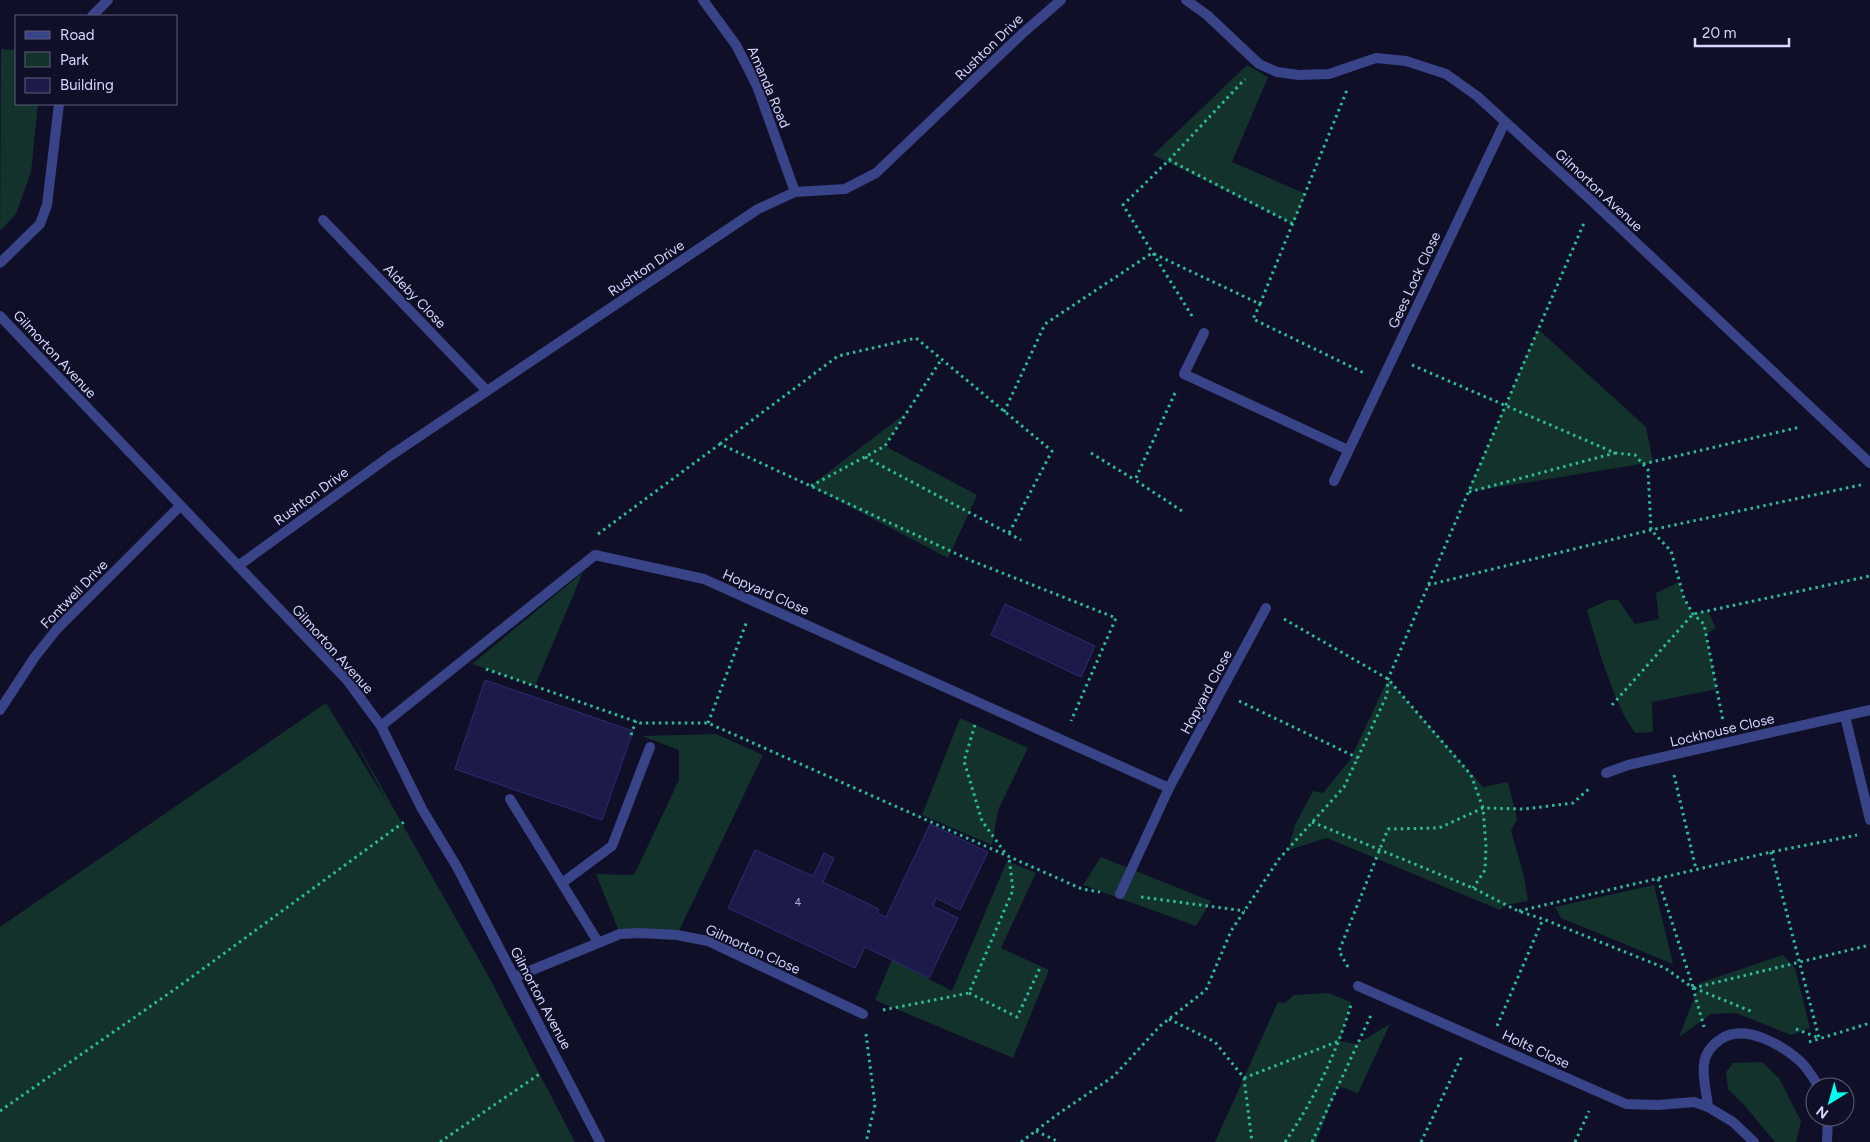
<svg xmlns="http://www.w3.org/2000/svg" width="1870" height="1142" font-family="Figtree,sans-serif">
  <rect width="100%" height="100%" fill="#0f0f27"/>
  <g fill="#12322b">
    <polygon points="1,49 16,50 16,104 38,104 31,172 16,214 0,231"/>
    <polygon points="1247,65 1268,77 1232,162 1306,194 1293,224 1153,155"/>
    <polygon points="1538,329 1646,427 1653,462 1468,492"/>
    <polygon points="906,413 885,446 977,495 948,558 810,486"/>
    <polygon points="583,572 535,686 472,664"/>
    <path d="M1679,582L1684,598L1693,614L1708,611L1716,628L1706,634L1717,689L1652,702L1653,732L1636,733C1617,713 1595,639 1587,610L1608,600H1618L1635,624L1659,619L1656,593Z"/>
    <polygon points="1388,679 1483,787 1508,782 1517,819 1511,831 1524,876 1528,901 1506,905 1500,910 1327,838 1288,850 1295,825 1313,791 1323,793 1350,760"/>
    <polygon points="326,703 387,802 348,728 489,977 575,1142 0,1142 0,927"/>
    <polygon points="960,718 1028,748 998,810 992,845 922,815"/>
    <polygon points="716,734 763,755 677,935 620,934 596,874 634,875 679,780 679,750 642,736"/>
    <polygon points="1101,857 1211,901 1196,926 1083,885"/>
    <polygon points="1007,861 1036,873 1001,948 1049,970 1013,1058 875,1000 892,960 952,991"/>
    <polygon points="1654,885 1673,964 1561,918 1555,907"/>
    <polygon points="1783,955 1795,968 1810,1028 1791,1035 1736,1013 1711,1014 1679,1037 1700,983"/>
    <polygon points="1328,993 1351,1002 1340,1041 1357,1044 1390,1024 1358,1093 1338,1086 1316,1142 1215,1142 1278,1002 1285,1003 1294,995"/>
    <polygon points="1762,1062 1779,1078 1801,1121 1796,1142 1775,1142 1745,1106 1728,1089 1726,1072 1733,1063"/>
  </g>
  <g fill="#1c1a49" stroke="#2d2c76">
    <polygon points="1005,604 1095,646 1081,677 991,635"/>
    <polygon points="485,680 633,731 602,820 455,769"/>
    <polygon points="930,824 988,852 960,910 936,898 933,906 958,918 929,978 865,947 855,968 728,908 755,850 813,876 824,853 834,858 823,882 879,909 877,913 886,917"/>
  </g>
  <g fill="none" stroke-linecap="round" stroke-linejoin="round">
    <g stroke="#2cbc9b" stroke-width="3" stroke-dasharray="2.5 4" stroke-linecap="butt">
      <polyline points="1169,160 1293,224"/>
      <polyline points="1260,304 1347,90"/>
      <polyline points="1192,316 1123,205 1169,160 1245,79"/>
      <polyline points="1412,365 1615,453 1635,455 1648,470 1651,530 1671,551 1684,598 1693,614 1704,624 1723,721"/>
      <polyline points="1175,393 1135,480 1185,513"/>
      <polyline points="1004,412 1045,324 1152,253 1260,304 1253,319 1364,373"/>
      <polyline points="720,444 838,356 916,338 1052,451 1009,533"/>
      <polyline points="1091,453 1135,480"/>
      <polyline points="865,457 1021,540"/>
      <polyline points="1643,464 1800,427"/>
      <polyline points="811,486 885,446 941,360"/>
      <polyline points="1469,492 1615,453"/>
      <polyline points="598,534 720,444 972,561 1116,618 1071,721"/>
      <polyline points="1428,585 1651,530 1865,484"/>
      <polyline points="1284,619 1388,679 1471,775 1483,808 1486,846 1485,870 1473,888"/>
      <polyline points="486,669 640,723 708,723 1082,889 1100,892"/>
      <polyline points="1239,701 1358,758"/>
      <polyline points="1612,705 1693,614 1870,576"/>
      <polyline points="708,723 747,621"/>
      <polyline points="975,725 964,761 982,821 1006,854"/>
      <polyline points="631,735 636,721"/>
      <polyline points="1674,775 1696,869"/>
      <polyline points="1312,822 1473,888 1518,911 1543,919 1665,968 1693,988 1704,1027"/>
      <polyline points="1771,852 1819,1038"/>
      <polyline points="1658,879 1693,987"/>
      <polyline points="1141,897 1245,911"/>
      <polyline points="1519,911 1771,852 1857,835"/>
      <polyline points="1348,967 1339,951 1388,829 1439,828 1483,808 1525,809 1573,803 1591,787"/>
      <polyline points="1693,988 1870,945"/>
      <polyline points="1694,988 1753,1012"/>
      <polyline points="969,993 1017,1017 1040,968"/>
      <polyline points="883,1010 969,993 1013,890 1009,857"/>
      <polyline points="1169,1019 1215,1042 1244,1078 1252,1142"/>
      <polyline points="1497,1026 1543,919"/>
      <polyline points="1796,1029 1819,1038"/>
      <polyline points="866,1034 875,1105 866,1142"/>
      <polyline points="1809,1042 1870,1023"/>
      <polyline points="1244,1078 1339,1041"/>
      <polyline points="0,1111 178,987 404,822"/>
      <polyline points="1036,1131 1059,1142"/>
      <polyline points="440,1142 541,1073"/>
      <polyline points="1021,1142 1058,1114 1114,1076 1160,1026 1206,990 1231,931 1279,859 1344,787 1387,695 1388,679 1584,223"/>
      <path d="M1285,1142C1314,1100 1336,1054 1351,1005"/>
      <polyline points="1312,1142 1372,1013"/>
      <polyline points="1421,1142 1462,1056"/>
      <polyline points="1575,1142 1589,1111"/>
    </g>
    <g stroke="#384388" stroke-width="10">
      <polyline points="510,799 598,942"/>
      <polyline points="562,883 612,846 650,747"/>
    </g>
    <g stroke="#384388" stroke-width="10">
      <polyline points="703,0 736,45 757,86 795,192"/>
      <polyline points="1186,0 1207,15 1259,64 1277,72 1299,75 1329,74 1376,58 1406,61 1446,74 1477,96 1593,202 1870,463"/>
      <polyline points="92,16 108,0"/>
      <polyline points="323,220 487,391"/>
      <polyline points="0,263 40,224 47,205 59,104"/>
      <polyline points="0,316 347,680 381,726 422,809 457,867 600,1142"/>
      <polyline points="1204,333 1184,374 1348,450"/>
      <polyline points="1334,481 1505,122"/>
      <polyline points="238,566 390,456 758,209 795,192 845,189 876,173 1024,32 1061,0"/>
      <polyline points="0,710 34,658 57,629 180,506"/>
      <polyline points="1845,716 1870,820"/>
      <polyline points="381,726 595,555 704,579 1169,788"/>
      <polyline points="1606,773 1628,765 1870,710"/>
      <polyline points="1120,894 1169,788 1266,608"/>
      <polyline points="515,977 620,934 639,933 677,935 708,941 863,1014"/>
      <polyline points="1358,986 1626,1104 1658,1105 1694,1102 1708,1107 1733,1122 1754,1142"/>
      <path d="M1708,1107C1707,1094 1702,1077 1704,1064C1705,1054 1712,1045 1721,1039C1745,1023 1782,1045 1801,1062C1808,1069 1814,1079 1819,1087"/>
      <polyline points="1827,1142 1828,1117"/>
    </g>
  </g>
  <g text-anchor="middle" stroke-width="4" stroke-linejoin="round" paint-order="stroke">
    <g font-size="11" fill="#a7a8d2">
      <text x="798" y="906">4</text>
    </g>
    <g font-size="14" fill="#d5d8ff" stroke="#0f0f27">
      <text transform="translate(989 47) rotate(-44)" y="5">Rushton Drive</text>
      <text transform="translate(769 87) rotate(67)" y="5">Amanda Road</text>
      <text transform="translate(1599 190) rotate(43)" y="5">Gilmorton Avenue</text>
      <text transform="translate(646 268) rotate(-34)" y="5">Rushton Drive</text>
      <text transform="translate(1414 280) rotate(-65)" y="5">Gees Lock Close</text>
      <text transform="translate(415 296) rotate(46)" y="5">Aldeby Close</text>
      <text transform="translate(55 354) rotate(47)" y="5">Gilmorton Avenue</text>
      <text transform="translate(311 496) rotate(-36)" y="5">Rushton Drive</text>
      <text transform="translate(766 592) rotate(24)" y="5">Hopyard Close</text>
      <text transform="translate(74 594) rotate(-46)" y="5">Fontwell Drive</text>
      <text transform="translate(333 649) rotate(48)" y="5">Gilmorton Avenue</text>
      <text transform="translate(1206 692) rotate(-62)" y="5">Hopyard Close</text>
      <text transform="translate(1722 730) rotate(-13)" y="5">Lockhouse Close</text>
      <text transform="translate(753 949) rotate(24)" y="5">Gilmorton Close</text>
      <text transform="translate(541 998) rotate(62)" y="5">Gilmorton Avenue</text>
      <text transform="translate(1536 1049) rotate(25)" y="5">Holts Close</text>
    </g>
  </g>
  <rect x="15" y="15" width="162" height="90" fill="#0f0f27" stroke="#5e5f7d"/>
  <rect x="25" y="31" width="25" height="8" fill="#384388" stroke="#5e5f7d"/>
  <text x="60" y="40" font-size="15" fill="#d5d8ff">Road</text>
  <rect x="25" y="52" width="25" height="15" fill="#12322b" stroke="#5e5f7d"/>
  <text x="60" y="65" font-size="15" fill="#d5d8ff">Park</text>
  <rect x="25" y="78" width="25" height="15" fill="#1c1a49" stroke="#5e5f7d"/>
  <text x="60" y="90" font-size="15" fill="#d5d8ff">Building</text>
  <g transform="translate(1830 1102) rotate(217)"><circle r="24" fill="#0f0f27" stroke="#5e5f7d"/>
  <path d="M0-4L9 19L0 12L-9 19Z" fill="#01ffec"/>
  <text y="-8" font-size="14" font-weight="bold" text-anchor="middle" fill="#d5d8ff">N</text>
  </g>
  <path d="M1695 38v8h94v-8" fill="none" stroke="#d5d8ff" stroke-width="2.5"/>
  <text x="1702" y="38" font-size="15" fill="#d5d8ff" stroke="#0f0f27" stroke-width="4" paint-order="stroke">20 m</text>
</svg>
